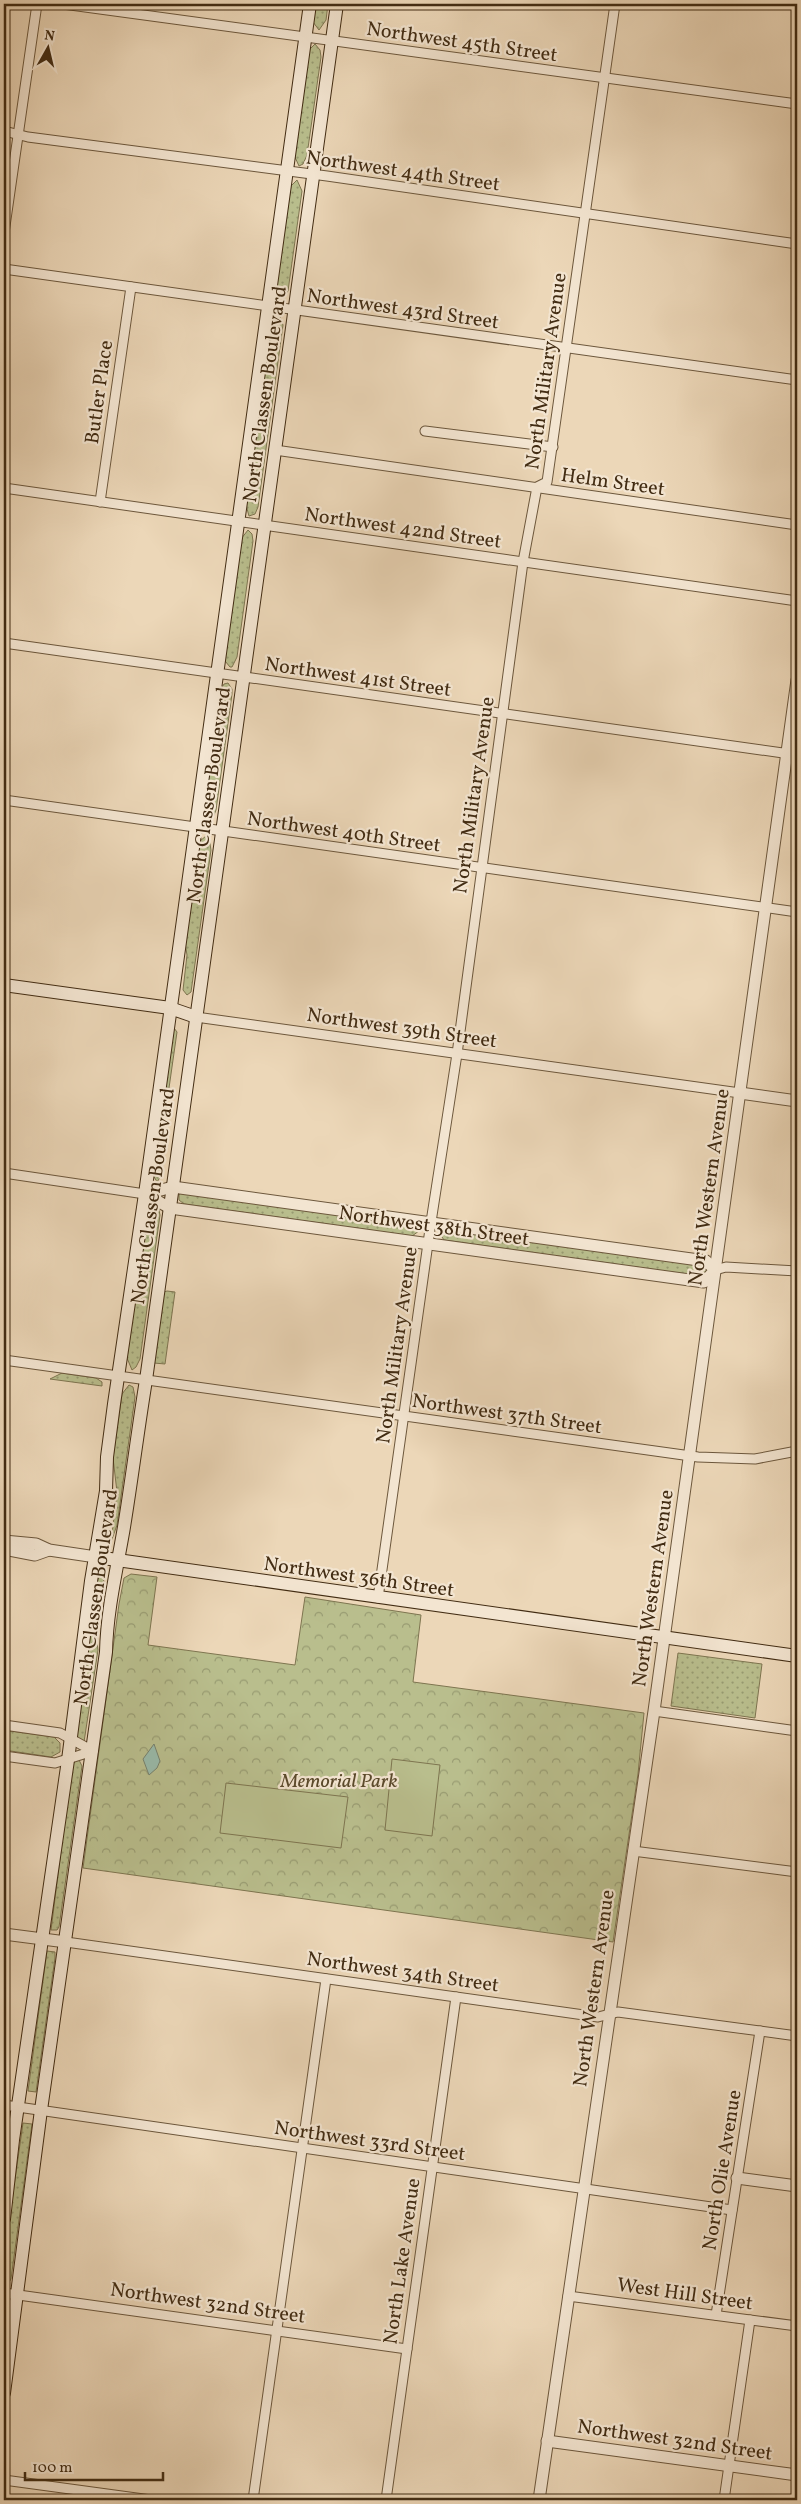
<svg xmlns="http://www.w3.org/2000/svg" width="801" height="2504" font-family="Vollkorn,serif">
  <defs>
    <pattern id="grass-dots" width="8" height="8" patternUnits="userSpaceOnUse" patternTransform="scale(1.25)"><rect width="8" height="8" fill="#b9be8d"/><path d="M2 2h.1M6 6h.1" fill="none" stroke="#989b72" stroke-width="1.8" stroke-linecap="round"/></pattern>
    <pattern id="park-crowns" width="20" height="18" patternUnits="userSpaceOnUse" patternTransform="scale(1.25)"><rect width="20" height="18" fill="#b9be8d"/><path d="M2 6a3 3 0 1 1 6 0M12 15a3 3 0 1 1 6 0" fill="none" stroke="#989b72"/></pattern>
  </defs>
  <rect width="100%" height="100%" fill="#ecd7b8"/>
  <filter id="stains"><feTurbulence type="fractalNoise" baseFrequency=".004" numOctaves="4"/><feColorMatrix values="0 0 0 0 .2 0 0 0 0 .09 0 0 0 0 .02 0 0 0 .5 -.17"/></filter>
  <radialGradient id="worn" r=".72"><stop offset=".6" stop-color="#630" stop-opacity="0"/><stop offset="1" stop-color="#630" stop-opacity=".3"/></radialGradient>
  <g fill="url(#grass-dots)" stroke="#7e7550">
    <polygon points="315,4 328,4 326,20 319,30 313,22"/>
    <polygon points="315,44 320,50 321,57 307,155 303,164 299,166 294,155 309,50"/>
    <polygon points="297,180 302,191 288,291 283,298 279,296 276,290 291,186"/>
    <polygon points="279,314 283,325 258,507 255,514 249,516 246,505 273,318"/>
    <polygon points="248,530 252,534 253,541 237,657 232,667 230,667 225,661 241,539"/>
    <polygon points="228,683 232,689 232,694 216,810 212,820 208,822 203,813 220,691 224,684"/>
    <polygon points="206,836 209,838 211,850 191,992 187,995 183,990 187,955 185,943 200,841"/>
    <polygon points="174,1028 177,1032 158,1165 161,1176 157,1182 152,1173"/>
    <polygon points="182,1192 416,1225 419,1231 412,1236 184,1204 179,1200 179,1195"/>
    <polygon points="154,1205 158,1206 160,1215 140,1359 136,1367 132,1370 127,1358 148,1211"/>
    <polygon points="444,1228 703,1265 708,1271 706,1276 700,1276 444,1240 440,1234"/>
    <polygon points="167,1291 175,1292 165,1364 154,1363 164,1292"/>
    <polygon points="62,1373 96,1378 102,1382 102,1386 50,1379"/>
    <polygon points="129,1385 133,1387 135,1397 117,1525 111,1542 117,1492 113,1458 122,1394"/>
    <polygon points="101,1576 104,1581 96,1634 98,1650 84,1742 77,1739 77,1734 98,1579"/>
    <polygon points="678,1653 762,1664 755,1718 671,1706"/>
    <polygon points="4,1730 54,1737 60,1743 60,1752 51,1757 4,1750"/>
    <polygon points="78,1758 82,1766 59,1927 57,1930 51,1930 72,1764"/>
    <polygon points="47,1951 55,1952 55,1958 36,2092 28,2091"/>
    <polygon points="23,2123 32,2124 11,2279 8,2284 4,2285 4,2257"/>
  </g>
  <polygon fill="url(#park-crowns)" stroke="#7e7550" points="131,1574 157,1577 148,1645 295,1665 305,1597 421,1615 413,1682 644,1713 638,1774 613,1942 83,1868 119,1604 124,1578"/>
  <g fill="#b9be8d" stroke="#7e7550">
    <polygon points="392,1759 440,1765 432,1836 385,1830"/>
    <polygon points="226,1783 348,1797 341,1848 220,1833"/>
  </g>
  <polygon fill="#99baaa" stroke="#76816e" points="154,1744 160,1761 157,1768 149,1775 143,1759"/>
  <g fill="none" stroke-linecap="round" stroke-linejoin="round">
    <g stroke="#6c573c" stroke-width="11">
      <g id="minor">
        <polyline points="63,4 797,104"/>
        <polyline points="4,131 28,137 327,176 797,244"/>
        <polyline points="4,233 37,4"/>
        <polyline points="4,269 797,380"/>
        <polyline points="425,431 553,447"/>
        <polyline points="275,450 797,525"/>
        <polyline points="4,488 797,601"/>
        <polyline points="100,502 131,287"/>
        <polyline points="4,643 797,755"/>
        <polyline points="4,800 797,912"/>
        <polyline points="196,1017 740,1093"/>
        <polyline points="4,1173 145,1194"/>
        <polyline points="715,1270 726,1267 797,1271"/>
        <polyline points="4,1360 698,1457 755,1459 797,1451"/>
        <polyline points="378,1598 431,1222 457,1054 523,562 537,487 547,482 615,4"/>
        <polyline points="654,1711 797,1731"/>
        <polyline points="4,1725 60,1733 93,1751"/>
        <polyline points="4,1756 55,1763 93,1751"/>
        <polyline points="633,1851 797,1872"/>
        <polyline points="66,1942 598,2017 618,2012 797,2036"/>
        <polyline points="4,2105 732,2210"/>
        <polyline points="4,2293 407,2349"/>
        <polyline points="568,2296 797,2326"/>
        <polyline points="716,2315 760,2031"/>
        <polyline points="4,2480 151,2500"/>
        <polyline points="253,2500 326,1979"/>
        <polyline points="386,2500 456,1997"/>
        <polyline points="724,2500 750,2320"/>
      </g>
    </g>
    <g stroke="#6c573c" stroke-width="13">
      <g id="tertiary">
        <polyline points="740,1093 797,1101"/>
        <polygon points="173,1187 706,1261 715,1270 704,1282 170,1208 145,1194"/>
        <polyline points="4,1541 36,1544 49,1550 96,1557"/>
        <polyline points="4,1549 35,1555 49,1550"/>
        <polyline points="4,1934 66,1942"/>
        <polyline points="737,2178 797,2186"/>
        <polyline points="547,2441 797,2475"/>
        <polyline points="539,2500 654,1711 797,680"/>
      </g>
    </g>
    <g stroke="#422c13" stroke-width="14">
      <g id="secondary">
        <polyline points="4,985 170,1008 196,1017"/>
        <polyline points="96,1557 797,1656"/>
        <polyline points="4,2219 13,2140 68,1760 91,1581 106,1491 107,1457 114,1404 145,1194 310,4"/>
        <path d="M4,2393L41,2110L106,1652C107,1609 117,1569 124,1527C132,1478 138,1429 146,1380L337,4"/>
      </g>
    </g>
    <use href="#minor" stroke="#f3e5d1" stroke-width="9"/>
    <use href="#tertiary" stroke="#f3e5d1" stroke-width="11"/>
    <use href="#secondary" stroke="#f3e5d1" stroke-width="12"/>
  </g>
  <g text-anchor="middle" stroke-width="4.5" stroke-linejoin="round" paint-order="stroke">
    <g font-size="20" fill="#422c13" stroke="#f3e5d1">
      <text transform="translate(462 41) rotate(8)" y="7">Northwest 45th Street</text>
      <text transform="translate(403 170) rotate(8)" y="7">Northwest 44th Street</text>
      <text transform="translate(403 308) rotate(8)" y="7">Northwest 43rd Street</text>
      <text transform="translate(545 371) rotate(-82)" y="7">North Military Avenue</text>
      <text transform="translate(98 392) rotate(-82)" y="7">Butler Place</text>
      <text transform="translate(264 394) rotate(-82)" y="7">North Classen Boulevard</text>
      <text transform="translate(613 481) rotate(8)" y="7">Helm Street</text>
      <text transform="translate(403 527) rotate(8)" y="7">Northwest 42nd Street</text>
      <text transform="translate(358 676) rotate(8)" y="7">Northwest 41st Street</text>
      <text transform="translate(208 795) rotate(-82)" y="7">North Classen Boulevard</text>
      <text transform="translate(473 795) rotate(-82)" y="7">North Military Avenue</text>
      <text transform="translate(344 831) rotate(8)" y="7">Northwest 40th Street</text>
      <text transform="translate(402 1027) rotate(8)" y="7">Northwest 39th Street</text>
      <text transform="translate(708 1187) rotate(-82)" y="7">North Western Avenue</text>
      <text transform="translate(152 1196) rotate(-82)" y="7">North Classen Boulevard</text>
      <text transform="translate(434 1225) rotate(8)" y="7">Northwest 38th Street</text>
      <text transform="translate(396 1345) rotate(-82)" y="7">North Military Avenue</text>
      <text transform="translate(507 1413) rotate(8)" y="7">Northwest 37th Street</text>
      <text transform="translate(359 1576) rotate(8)" y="7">Northwest 36th Street</text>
      <text transform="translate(652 1588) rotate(-82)" y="7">North Western Avenue</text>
      <text transform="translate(95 1597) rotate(-82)" y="7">North Classen Boulevard</text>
      <text transform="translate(403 1971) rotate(8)" y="7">Northwest 34th Street</text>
      <text transform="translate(593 1988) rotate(-82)" y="7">North Western Avenue</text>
      <text transform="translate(370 2140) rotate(8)" y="7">Northwest 33rd Street</text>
      <text transform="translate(721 2170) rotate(-81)" y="7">North Olie Avenue</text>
      <text transform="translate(401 2261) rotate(-82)" y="7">North Lake Avenue</text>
      <text transform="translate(685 2293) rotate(8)" y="7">West Hill Street</text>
      <text transform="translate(208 2302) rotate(8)" y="7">Northwest 32nd Street</text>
      <text transform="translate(675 2439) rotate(8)" y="7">Northwest 32nd Street</text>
    </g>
    <g font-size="20" font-style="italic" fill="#5a492b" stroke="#f3e5d1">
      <text x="339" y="1787">Memorial Park</text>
    </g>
  </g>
  <rect width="801" height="2504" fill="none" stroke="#ecd7b8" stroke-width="20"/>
  <rect x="5" y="5" width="791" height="2494" fill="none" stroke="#422c13" stroke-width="2.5"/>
  <rect x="10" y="10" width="781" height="2484" fill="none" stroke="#422c13"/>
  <g transform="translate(48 48) rotate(8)" stroke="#f3e5d1" stroke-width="4" paint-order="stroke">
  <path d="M0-4L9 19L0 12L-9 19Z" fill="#422c13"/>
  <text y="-8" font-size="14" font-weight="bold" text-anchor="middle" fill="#422c13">N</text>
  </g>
  <path d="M25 2472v8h138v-8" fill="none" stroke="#422c13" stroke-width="2.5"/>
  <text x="32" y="2472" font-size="15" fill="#422c13" stroke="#f3e5d1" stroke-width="4" paint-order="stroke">100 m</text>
  <rect width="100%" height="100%" filter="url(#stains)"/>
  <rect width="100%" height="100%" fill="url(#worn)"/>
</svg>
